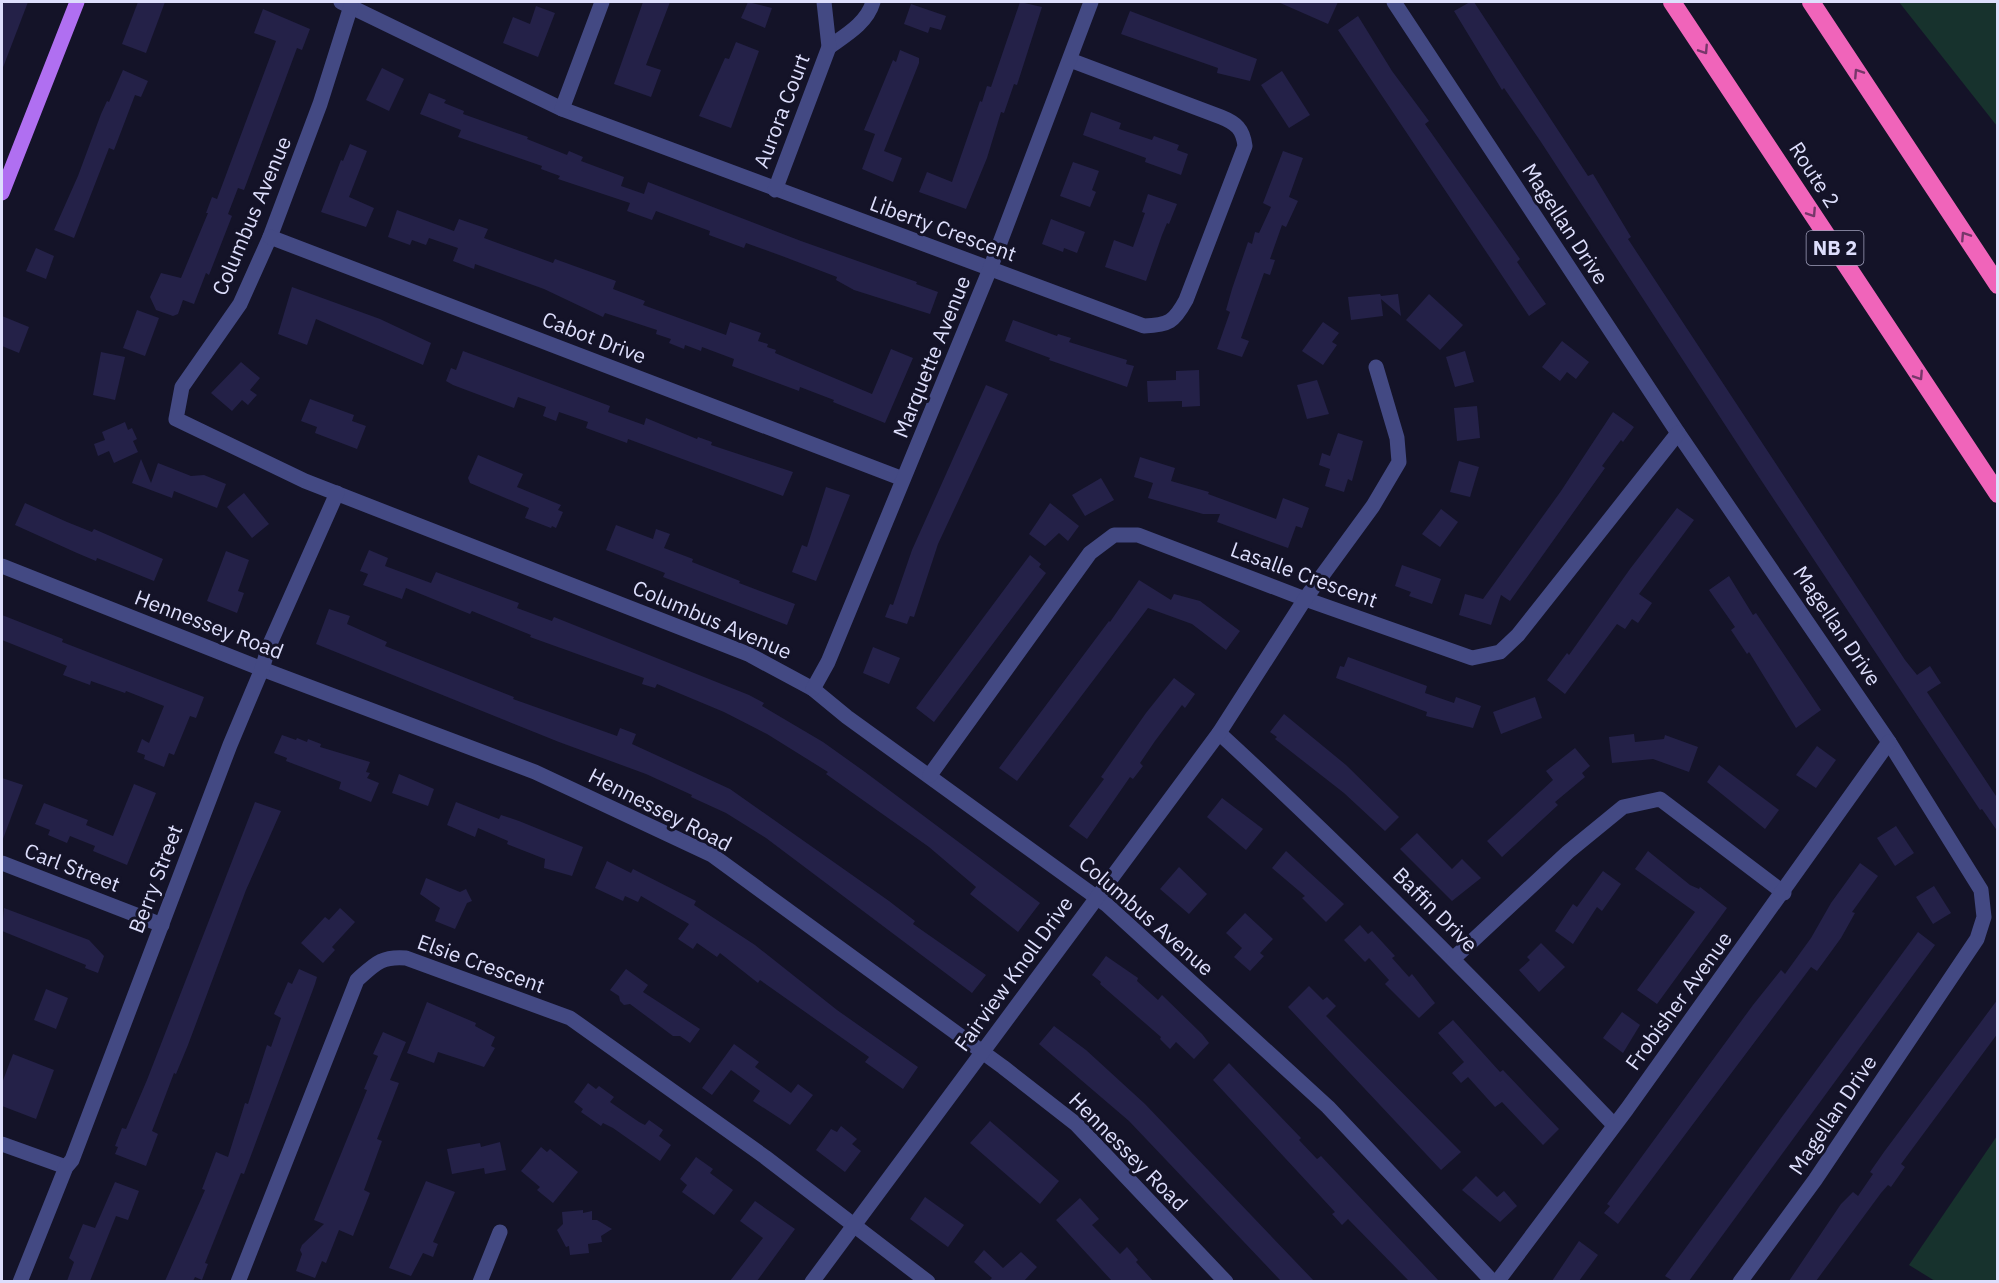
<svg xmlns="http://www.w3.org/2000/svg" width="1999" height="1283" font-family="'IBM Plex Sans',sans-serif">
  <rect width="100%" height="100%" fill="#141328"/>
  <g fill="#17322d">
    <polygon points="1899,2 1997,2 1997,126"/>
    <polygon points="1997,1136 1997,1281 1935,1281 1909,1265"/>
  </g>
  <g fill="#242148">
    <polygon points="4,2 28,2 2,70 2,7"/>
    <polygon points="138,2 165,2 146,53 122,44"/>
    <polygon points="643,2 670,2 646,65 661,70 651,97 614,84"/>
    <polygon points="748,2 772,8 765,28 741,18"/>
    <polygon points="1020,2 1042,7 1017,85 1014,84 1004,113 1001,112 987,158 966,209 919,192 927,172 952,182 980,101 982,102 987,86 991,87"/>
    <polygon points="1278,2 1338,2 1328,24"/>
    <polygon points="1470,2 1474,2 1588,176 1593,174 1631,237 1628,239 1905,660 1917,675 1930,666 1941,683 1927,692 1998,799 1998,832 1982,809 1980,810 1759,477 1541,142 1504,88 1502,90 1454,11"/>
    <polygon points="911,4 946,16 941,30 930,27 928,33 904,24"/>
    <polygon points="536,6 555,13 538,57 503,43 513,17 530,24"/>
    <polygon points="263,9 310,29 302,50 297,48 244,190 238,188 228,214 232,216 209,275 206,273 194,304 183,300 178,314 173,316 156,310 150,297 161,273 181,278 208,213 206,213 212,197 217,199 276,41 254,33"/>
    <polygon points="1130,11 1257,59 1250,81 1217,73 1218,68 1121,34"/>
    <polygon points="1358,16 1392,71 1429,121 1425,124 1520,259 1517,262 1546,304 1529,316 1338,30"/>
    <polygon points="736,42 759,51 731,128 699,116 725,58 729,59"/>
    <polygon points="900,50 919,58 919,63 884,151 902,158 893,182 862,169 875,134 864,130 893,60 896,62"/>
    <polygon points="382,68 404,79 389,111 366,100"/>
    <polygon points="123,70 148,81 141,97 135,95 114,150 109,148 74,238 54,230 78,176 101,114 107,101 109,102"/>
    <polygon points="1282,71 1310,115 1289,128 1261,85"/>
    <polygon points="429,93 446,100 444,103 464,111 463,114 528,137 527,139 567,155 569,151 583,157 581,161 624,177 621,186 644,194 648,182 801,241 917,282 916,284 938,292 930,314 854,290 836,280 837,277 782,256 746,243 744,248 709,235 710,231 656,211 652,220 627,211 630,203 558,179 560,176 541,169 542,166 458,137 461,130 420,114"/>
    <polygon points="1091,112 1121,123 1119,129 1152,140 1154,136 1179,145 1177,150 1188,154 1181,175 1145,162 1146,158 1083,135"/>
    <polygon points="350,144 367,151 349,197 374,208 366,227 321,212 341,160 343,161"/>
    <polygon points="1283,151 1303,158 1289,197 1298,201 1286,227 1282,225 1270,259 1275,260 1270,275 1264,273 1241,338 1249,341 1242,357 1217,349 1230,312 1226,310 1232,289 1248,242 1252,244 1255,232 1259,233 1271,207 1263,203"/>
    <polygon points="1073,162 1099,171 1092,190 1096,192 1090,207 1060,196"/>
    <polygon points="1148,194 1177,204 1169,224 1167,223 1162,235 1146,281 1105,267 1114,240 1133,247 1145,213 1142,212"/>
    <polygon points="397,210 454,231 459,219 488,229 484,238 553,263 555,259 616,281 613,289 645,301 643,305 726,335 730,322 761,333 758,341 768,344 767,347 776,350 775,353 872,394 891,349 913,358 885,423 833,402 834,400 800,387 799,391 732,366 734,359 702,347 701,351 685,345 684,349 669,343 671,339 656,334 657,330 605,313 603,317 544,289 475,264 474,269 453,261 458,248 429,238 426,245 412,240 410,245 388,237"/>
    <polygon points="1051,219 1085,232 1077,253 1064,248 1063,252 1042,244"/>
    <polygon points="36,248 54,256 46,279 26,271"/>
    <polygon points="292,287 380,319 431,343 423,365 316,319 307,345 278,334"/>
    <polygon points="1380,294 1381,296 1398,294 1401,316 1381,299 1383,316 1351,320 1348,297"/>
    <polygon points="1429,294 1463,325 1440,350 1406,320"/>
    <polygon points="137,310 159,318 145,356 123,348"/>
    <polygon points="2,316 29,327 19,353 2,346"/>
    <polygon points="1013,320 1057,336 1058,334 1071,338 1069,342 1127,360 1126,364 1134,366 1127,387 1049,360 1050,358 1005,341"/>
    <polygon points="1323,322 1339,333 1332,342 1337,345 1323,365 1302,351"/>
    <polygon points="1562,341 1589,362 1576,379 1567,372 1560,381 1542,367"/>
    <polygon points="463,351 610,406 608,412 644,425 646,418 697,439 698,437 712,442 711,445 793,472 783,496 628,439 627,443 586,428 588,422 559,412 556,421 543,416 546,407 518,397 514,408 453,385 446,381 451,368 456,370"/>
    <polygon points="1465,351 1474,382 1455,387 1446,357"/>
    <polygon points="101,352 125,357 115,400 93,395"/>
    <polygon points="241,362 260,378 250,390 257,395 248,405 242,400 232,411 211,393"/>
    <polygon points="1199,370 1200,406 1182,407 1182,401 1148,402 1147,381 1176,380 1176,371"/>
    <polygon points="1317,380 1329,414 1307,419 1297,385"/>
    <polygon points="986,385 1008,394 938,544 914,617 910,616 907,624 885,617 890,604 893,605 912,550"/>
    <polygon points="310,399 354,415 352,421 366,426 357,449 315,433 317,427 301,421"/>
    <polygon points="1477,406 1480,438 1457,441 1454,408"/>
    <polygon points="1613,412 1634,427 1623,442 1621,440 1602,466 1605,468 1510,601 1501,595 1491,625 1459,615 1465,594 1483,599 1561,491"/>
    <polygon points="125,422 128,430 132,428 137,439 133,441 138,452 114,463 109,451 98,456 94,444 105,440 102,432"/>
    <polygon points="1338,433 1363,441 1352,481 1348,479 1344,492 1325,486 1330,469 1319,465 1322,453 1330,456"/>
    <polygon points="478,455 523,474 517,487 561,505 558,510 563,512 556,528 552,526 551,528 525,518 529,508 470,483 468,478"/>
    <polygon points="1140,457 1175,468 1171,481 1209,492 1208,494 1276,519 1283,498 1309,508 1302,528 1296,526 1288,548 1217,522 1220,514 1203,514 1148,498 1153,483 1134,477"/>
    <polygon points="141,459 151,483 158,463 191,476 204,475 226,484 217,508 174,491 172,498 132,483"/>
    <polygon points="1459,461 1479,467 1470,497 1450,492"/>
    <polygon points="1101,478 1114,500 1085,516 1072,495"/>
    <polygon points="826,487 850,495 816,581 792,572 802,545 807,547"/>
    <polygon points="244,493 269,524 252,538 227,507"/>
    <polygon points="25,503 67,522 92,532 94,529 163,559 154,581 97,558 96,561 77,553 15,525"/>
    <polygon points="1050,503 1079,526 1068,541 1059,533 1045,546 1029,534"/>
    <polygon points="1677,508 1694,520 1639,594 1652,603 1638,623 1632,619 1625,629 1617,624 1565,694 1547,680 1567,653 1569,655 1630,569"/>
    <polygon points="1441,509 1458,522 1440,547 1422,534"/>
    <polygon points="616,525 653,539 656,529 670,534 664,548 693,559 692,562 740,581 739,583 795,604 787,625 663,577 665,573 606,550"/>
    <polygon points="369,550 388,558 385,566 431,583 436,572 519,603 517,608 552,621 554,617 749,695 764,703 762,706 823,742 865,772 1040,903 1018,932 970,894 976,887 929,847 826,774 828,772 767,734 724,712 657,684 655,688 642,684 644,678 530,637 531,635 472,611 470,614 406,588 402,599 363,585 368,574 360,571"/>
    <polygon points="226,551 249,560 238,591 244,593 237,613 207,601"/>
    <polygon points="1030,555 1041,564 1039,567 1046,573 934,722 916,708"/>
    <polygon points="1402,565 1441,579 1432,604 1409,596 1411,592 1395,586"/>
    <polygon points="1729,576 1753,615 1756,613 1821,710 1796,728 1749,652 1747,654 1731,630 1735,627 1709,590"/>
    <polygon points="1139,580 1171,600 1174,594 1200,601 1240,631 1226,650 1192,624 1148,608 1017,781 999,768 1109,621 1110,622"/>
    <polygon points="329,609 350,616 347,624 387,642 385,646 514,697 513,699 617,736 620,728 636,734 632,744 730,789 889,901 915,921 913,924 986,975 972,993 766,838 726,813 691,797 692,795 646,774 559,742 316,644"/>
    <polygon points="2,615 63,639 62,642 204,697 196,718 190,716 174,755 169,753 164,767 144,759 145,755 137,752 142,739 149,743 164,706 126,691 125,693 91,681 90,685 63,675 67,666 2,640"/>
    <polygon points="873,647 900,658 889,684 863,673"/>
    <polygon points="1348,657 1427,686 1425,693 1454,703 1456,697 1481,706 1473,728 1426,716 1427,712 1336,678 1340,666 1344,667"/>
    <polygon points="1174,678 1195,694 1185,708 1182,705 1155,741 1140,763 1143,766 1133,779 1130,777 1087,839 1069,826 1104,779 1101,777 1146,713"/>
    <polygon points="1535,697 1542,718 1501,734 1493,712"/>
    <polygon points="1284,714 1346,765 1399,817 1385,831 1344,793 1275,739 1277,737 1270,732"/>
    <polygon points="1634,734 1635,742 1664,739 1665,735 1698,747 1689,772 1653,759 1612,763 1609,737"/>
    <polygon points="282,735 296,740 297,738 307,742 308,739 321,744 320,747 370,762 366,772 370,773 367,778 379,783 371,802 339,789 341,782 286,761 287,758 274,753"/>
    <polygon points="1817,746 1836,760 1816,788 1796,775"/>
    <polygon points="1575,748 1590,766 1582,773 1585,777 1555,802 1558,805 1502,857 1487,841 1553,780 1546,771"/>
    <polygon points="1719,765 1779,810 1765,829 1707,782"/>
    <polygon points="399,774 434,789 428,806 392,793"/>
    <polygon points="2,778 23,785 3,839 2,839"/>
    <polygon points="134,784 156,793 127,865 93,851 95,846 70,836 67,843 48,835 50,830 35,824 44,803 88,820 86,825 113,836"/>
    <polygon points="1222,798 1263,829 1246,850 1207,817"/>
    <polygon points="255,802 281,811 246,890 188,1045 176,1074 174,1073 152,1131 158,1134 146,1166 115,1154 118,1147 115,1146 122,1128 126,1129 147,1080"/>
    <polygon points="456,802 499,819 501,815 519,821 583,847 572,876 544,868 545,859 507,844 508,841 478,828 475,837 447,825"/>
    <polygon points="1896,826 1914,853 1895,866 1877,838"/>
    <polygon points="1417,833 1452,869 1462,859 1481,878 1452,901 1400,849"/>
    <polygon points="1286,851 1344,904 1326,922 1302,898 1305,896 1272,868"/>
    <polygon points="1648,851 1690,885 1699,889 1700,887 1727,908 1657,1004 1637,990 1695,912 1635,869"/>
    <polygon points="607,861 631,873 633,869 696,901 694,905 755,945 837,1010 918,1067 903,1089 865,1062 869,1057 760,980 758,983 720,953 717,957 697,943 693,949 678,939 689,924 641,896 638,902 625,896 623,901 595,888"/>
    <polygon points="1860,863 1878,876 1852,912 1855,913 1841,938 1817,971 1811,967 1618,1224 1604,1213 1610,1206 1607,1204 1753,1005 1781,970 1785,974 1811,938 1831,903"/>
    <polygon points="1179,867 1207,894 1189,914 1160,889"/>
    <polygon points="1603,871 1621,884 1602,911 1597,907 1573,944 1555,931 1573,904 1577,907"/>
    <polygon points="426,878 460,892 466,889 472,901 467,903 455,929 435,921 440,908 420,894"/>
    <polygon points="1934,886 1951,913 1933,924 1916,897"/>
    <polygon points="4,908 89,940 104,956 98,973 85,968 86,965 2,931"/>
    <polygon points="340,908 355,922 332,947 335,950 323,963 301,943 325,917 329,920"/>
    <polygon points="1245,913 1273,939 1260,953 1264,956 1250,971 1234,957 1242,948 1226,933"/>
    <polygon points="1360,925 1368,934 1372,931 1395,956 1392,958 1409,977 1412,974 1435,1003 1419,1018 1385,984 1389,980 1369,958 1365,962 1344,940"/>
    <polygon points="1918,932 1935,945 1689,1281 1673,1281 1665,1276"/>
    <polygon points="1541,943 1565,967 1539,992 1519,970 1530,960 1527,957"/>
    <polygon points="1106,956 1138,978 1137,981 1158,1000 1162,995 1202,1034 1209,1043 1194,1059 1176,1042 1170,1049 1160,1039 1161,1037 1100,984 1101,982 1092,975"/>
    <polygon points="299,969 317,977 315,984 244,1174 241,1173 205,1263 208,1264 202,1280 195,1277 193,1281 165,1281 205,1190 202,1189 216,1152 228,1157 245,1103 248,1104 267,1045 271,1047 281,1018 274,1014 288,982 292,984"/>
    <polygon points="626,969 648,985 643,992 700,1029 690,1043 680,1036 673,1036 630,1004 624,1005 620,1001 619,996 610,990"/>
    <polygon points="1309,986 1323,1000 1327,997 1336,1006 1326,1016 1461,1152 1441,1170 1288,1007"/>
    <polygon points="46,989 68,998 56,1029 34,1020"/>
    <polygon points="1998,999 1998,1033 1901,1164 1905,1167 1891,1187 1888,1185 1881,1193 1816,1281 1789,1281 1841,1204 1853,1192 1858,1196 1873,1174 1870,1172 1884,1152"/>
    <polygon points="427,1002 476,1023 475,1026 495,1037 491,1046 495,1048 484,1067 438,1052 434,1063 407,1053"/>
    <polygon points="1622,1012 1640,1025 1623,1053 1603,1038"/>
    <polygon points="1453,1020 1500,1072 1503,1070 1559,1129 1543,1145 1502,1102 1495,1107 1468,1077 1461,1083 1452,1073 1464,1062 1438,1033"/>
    <polygon points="1054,1026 1086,1050 1145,1104 1314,1281 1281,1281 1129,1121 1039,1044"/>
    <polygon points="383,1032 406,1042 390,1080 399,1083 377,1139 382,1141 364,1190 370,1193 353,1236 339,1230 326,1263 322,1261 315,1278 296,1271 302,1254 300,1250 302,1245 324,1224 314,1220 367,1090 364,1089 378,1056 373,1054"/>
    <polygon points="734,1044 759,1062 755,1067 791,1093 798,1084 813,1095 790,1125 753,1101 760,1091 731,1070 712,1095 702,1088"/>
    <polygon points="13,1054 54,1070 36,1119 2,1106 2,1083"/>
    <polygon points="1229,1063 1301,1138 1299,1140 1317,1159 1321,1156 1439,1281 1409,1281 1348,1219 1342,1225 1332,1214 1335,1212 1213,1080"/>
    <polygon points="588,1083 596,1089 599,1086 614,1097 610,1102 639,1122 645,1125 649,1120 663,1130 659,1136 671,1145 660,1161 613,1128 603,1123 601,1126 581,1112 583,1109 574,1102"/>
    <polygon points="990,1121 1059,1181 1040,1204 970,1143"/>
    <polygon points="841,1126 857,1139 852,1144 861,1151 845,1172 816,1150 831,1129 837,1132"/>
    <polygon points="500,1142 506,1170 485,1174 484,1168 452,1174 447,1149 480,1143 481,1147"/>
    <polygon points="541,1147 547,1152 550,1149 578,1172 553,1203 537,1190 540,1187 521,1171"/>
    <polygon points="696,1157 713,1169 710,1173 733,1190 714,1215 682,1192 687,1185 680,1179"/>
    <polygon points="1476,1176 1497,1197 1504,1191 1517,1206 1500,1222 1462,1190"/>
    <polygon points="426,1181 455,1192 433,1242 438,1244 433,1257 423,1253 411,1276 389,1268"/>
    <polygon points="115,1182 139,1191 128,1220 116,1216 90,1281 67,1281 74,1262 69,1258 83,1224 95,1228"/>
    <polygon points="925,1197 964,1225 948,1247 910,1219"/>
    <polygon points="1080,1198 1099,1219 1092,1225 1120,1254 1127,1247 1138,1260 1136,1262 1153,1281 1112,1281 1056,1220"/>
    <polygon points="755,1201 795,1229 757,1281 730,1281 763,1238 740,1221"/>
    <polygon points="583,1210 583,1213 592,1211 592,1220 597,1220 612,1229 601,1236 602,1242 588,1244 589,1253 570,1255 569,1246 566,1247 557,1230 563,1224 562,1212"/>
    <polygon points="1579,1241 1598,1255 1579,1281 1552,1281"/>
    <polygon points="984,1250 1003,1268 1021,1252 1037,1267 1024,1281 989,1281 992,1278 974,1262"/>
  </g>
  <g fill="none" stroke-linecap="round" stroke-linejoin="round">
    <g stroke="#434983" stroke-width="15">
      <path d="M341,2L562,109L1144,326C1169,325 1174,322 1186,300L1245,146C1243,129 1236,123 1221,117L1070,60"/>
      <polyline points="1394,2 1678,433 1889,742 1981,890 1984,917 1977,939 1815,1180 1740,1282"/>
      <polyline points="351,6 320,104 270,237 240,304 182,387 176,419 305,481 748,654 813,689 847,717 1107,905 1328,1107 1493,1282"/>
      <path d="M829,47C846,35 867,23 873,2"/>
      <polyline points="562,109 602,2"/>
      <polyline points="775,190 829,47 824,2"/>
      <polyline points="270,237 903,479"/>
      <polyline points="2,566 262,669 535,772 712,855 1003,1067 1076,1124 1226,1282"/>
      <polyline points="813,689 828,662 990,269 1091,2"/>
      <path d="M1219,733C1356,859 1486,991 1614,1125"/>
      <polyline points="930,775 1090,553 1114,535 1138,535 1305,599 1472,658 1500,652 1518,635 1678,433"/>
      <polyline points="2,863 162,925"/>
      <polyline points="1454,958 1568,852 1623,807 1660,799 1784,893"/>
      <polyline points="2,1144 66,1167"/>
      <polyline points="20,1282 66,1167 72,1160 230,745 262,669 269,646 337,493"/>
      <path d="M238,1282L357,980C375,964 381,956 406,958L570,1018L765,1157L928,1282"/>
      <polyline points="480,1282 500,1232"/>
      <polyline points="812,1282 1219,733 1305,599 1373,506 1399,462 1397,438 1376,367"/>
      <polyline points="1497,1282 1627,1109 1889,742"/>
    </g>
    <polyline stroke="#b06ff1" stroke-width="15" points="2,193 77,2"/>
    <g stroke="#f064ba" stroke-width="18">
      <polyline points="1672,2 1998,494"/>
      <polyline points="1811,2 1998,285"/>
    </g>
  </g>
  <defs><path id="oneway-chevron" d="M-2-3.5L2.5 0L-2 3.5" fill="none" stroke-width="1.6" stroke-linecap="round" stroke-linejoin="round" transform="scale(1.5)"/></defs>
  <g stroke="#77376a">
    <use href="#oneway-chevron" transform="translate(1704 50) rotate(57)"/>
    <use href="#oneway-chevron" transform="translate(1858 73) rotate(-123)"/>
    <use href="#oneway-chevron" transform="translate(1812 213) rotate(57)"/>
    <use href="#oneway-chevron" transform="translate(1965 236) rotate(-123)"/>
    <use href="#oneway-chevron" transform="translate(1919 376) rotate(57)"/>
  </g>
  <g text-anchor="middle" stroke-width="6" stroke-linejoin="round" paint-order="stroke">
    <rect fill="#141328" stroke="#a1a1bc" stroke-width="1.5" x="1806.5" y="231" width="57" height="34" rx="4.5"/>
    <g font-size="20" font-weight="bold" fill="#dddefc">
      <text x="1835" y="255">NB 2</text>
    </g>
    <g font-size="21" fill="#dddefc" stroke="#141328">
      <text transform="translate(782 111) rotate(-69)" y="7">Aurora Court</text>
      <text transform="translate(1814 175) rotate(57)" y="7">Route 2</text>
      <text transform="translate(252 216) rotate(-67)" y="7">Columbus Avenue</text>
      <text transform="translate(1565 224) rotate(57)" y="7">Magellan Drive</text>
      <text transform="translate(943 229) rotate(20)" y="7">Liberty Crescent</text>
      <text transform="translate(594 338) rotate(21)" y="7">Cabot Drive</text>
      <text transform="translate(932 357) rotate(-68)" y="7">Marquette Avenue</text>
      <text transform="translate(1304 575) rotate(20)" y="7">Lasalle Crescent</text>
      <text transform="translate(712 620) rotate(23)" y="7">Columbus Avenue</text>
      <text transform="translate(209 625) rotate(21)" y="7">Hennessey Road</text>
      <text transform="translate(1837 626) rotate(56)" y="7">Magellan Drive</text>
      <text transform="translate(660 810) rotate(27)" y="7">Hennessey Road</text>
      <text transform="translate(72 868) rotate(21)" y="7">Carl Street</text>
      <text transform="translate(156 879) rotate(-69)" y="7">Berry Street</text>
      <text transform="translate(1435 910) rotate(45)" y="7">Baffin Drive</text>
      <text transform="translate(1146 916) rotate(41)" y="7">Columbus Avenue</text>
      <text transform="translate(481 964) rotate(20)" y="7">Elsie Crescent</text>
      <text transform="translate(1014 974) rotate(-54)" y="7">Fairview Knoll Drive</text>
      <text transform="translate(1679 1001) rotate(-54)" y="7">Frobisher Avenue</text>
      <text transform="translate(1833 1115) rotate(-56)" y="7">Magellan Drive</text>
      <text transform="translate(1128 1152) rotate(45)" y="7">Hennessey Road</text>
    </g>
  </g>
  <rect width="1999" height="1283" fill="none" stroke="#dddefc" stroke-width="6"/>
</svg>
